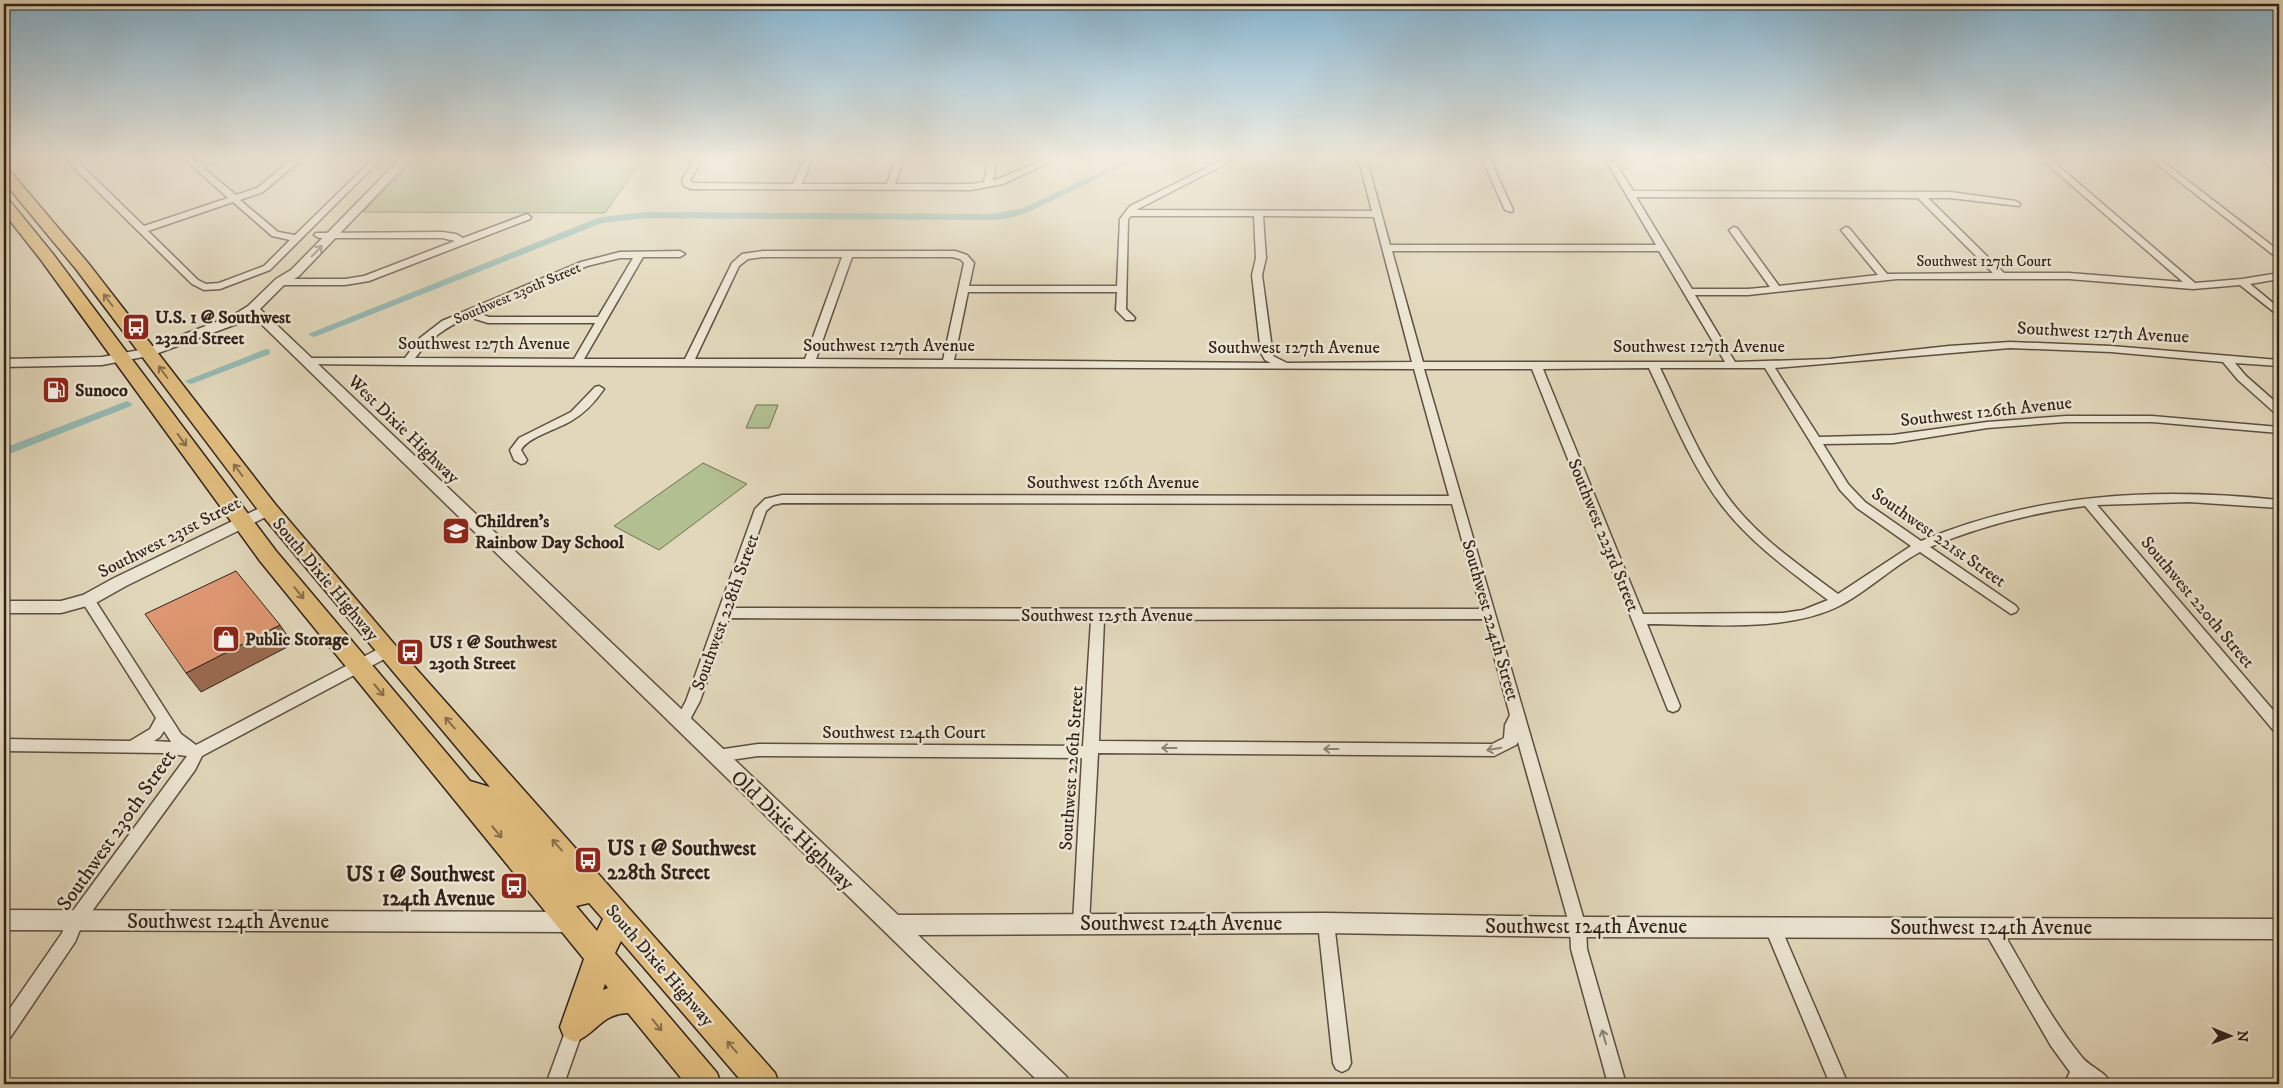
<svg xmlns="http://www.w3.org/2000/svg" width="2283" height="1088" font-family="'IM FELL DW Pica',serif">
  <rect width="100%" height="100%" fill="#e1d7ba"/>
  <filter id="stains"><feTurbulence type="fractalNoise" baseFrequency=".004" numOctaves="4"/><feColorMatrix values="0 0 0 0 .2 0 0 0 0 .09 0 0 0 0 .02 0 0 0 .5 -.17"/></filter>
  <radialGradient id="worn" r=".72"><stop offset=".6" stop-color="#630" stop-opacity="0"/><stop offset="1" stop-color="#630" stop-opacity=".3"/></radialGradient>
  <g fill="#b1bf91" stroke="#717055">
    <polygon points="417,160 642,160 605,213 363,212 411,163"/>
    <polygon points="756,405 778,405 769,428 746,428"/>
    <polygon points="703,463 747,484 659,550 614,526"/>
  </g>
  <g fill="none" stroke-linecap="round" stroke-linejoin="round">
    <g fill="#94b9b2" fill-rule="evenodd">
      <polygon points="1132,157 1142,157 1029,212 1010,218 992,220 647,218 602,223 317,336 313,337 308,334 600,217 647,212 992,214 1023,208"/>
      <polygon points="266,349 270,350 270,354 194,383 190,384 185,381"/>
      <polygon points="127,401 132,404 131,406 4,456 4,448"/>
    </g>
    <g stroke="#5d4e41" stroke-width="3">
      <g id="minor">
        <path d="M68,157H76V160L144,226L228,198L182,157H191L198,163L213,157H224L202,167L236,195L257,188L295,157H304L263,192L240,200L278,232L295,235L375,157H383L270,270L220,289L204,290L192,284L69,163ZM233,202L272,236L290,240L264,266L219,283L206,284L198,280L148,231Z"/>
        <polygon points="696,157 704,157 690,180 693,183 793,184 805,157 813,157 802,184 887,184 896,157 904,157 895,184 971,184 984,182 989,157 997,157 993,181 1051,157 1061,157 1003,184 971,190 691,189 684,186 682,180"/>
        <path d="M1229,157H1239L1136,210L1372,211L1358,157H1366L1390,245H1656L1604,157H1612L1633,191L1950,192L2016,201L2020,204L2019,206L1950,198H1928L2004,273H2069L2183,282L2039,157H2048L2195,283L2242,279L2279,273V279L2250,284L2279,308V316L2240,285L2193,289L2069,279H1897L1748,295H1695L1735,362L1829,359L1949,346L2010,342L2111,346L2279,360V366L2235,363L2246,376L2279,405V414L2275,413L2238,380L2223,362L2111,352L2010,348L1775,368L1819,437L1893,435L1987,422L2066,416H2152L2279,427V433L2152,422H2066L1987,428L1893,443L1823,444L1848,484L1865,502L1921,541C2037,493 2155,487 2279,500V508L2189,502L2097,505L2279,717V733L2274,731L2085,506C2031,513 1981,526 1930,547L2016,606L2018,609L2016,612L2011,614L1920,552C1892,567 1869,590 1841,605C1788,633 1706,624 1647,624L1680,706L1678,710L1673,712L1668,710L1532,369H1424L1586,927L1587,949L1626,1084H1608L1571,949L1570,927L1518,742L1516,745L1494,756L1098,753L1089,923L1087,928L1081,931L1075,928L1073,923L1082,758L758,756L717,762L712,760L710,756L712,752L717,750L758,744L1083,746L1091,620L729,618L700,701L686,727L681,729L676,727L674,723L686,701L755,509L765,499L782,495L1449,496L1414,369L407,365L306,364L301,361L306,358H405L420,338L442,321L581,262L620,252L680,251L685,254L680,257H643L584,359H685L732,263L742,254L763,251H955L967,255L974,263L969,286H1117L1120,219L1130,206ZM1636,197L1918,198L1993,273L1887,274L1849,228L1846,227L1841,230L1878,275L1779,286L1737,228L1734,227L1729,230L1770,287L1748,289H1692ZM1131,216H1254L1256,258L1252,275L1261,353L1265,360L1271,363L954,360L968,292H1117L1116,310L1126,320H1134L1135,318L1126,309L1128,219ZM1263,216L1374,217L1412,362L1287,363L1273,356L1262,275L1266,258ZM1392,251H1659L1725,362H1423ZM763,257H842L805,359H695L739,266L748,259ZM852,257H952L960,259L964,263L943,360L816,359ZM620,258H633L598,317H489L478,313L587,266ZM469,317L488,323H595L574,359L415,358C430,338 446,327 469,317ZM1649,368C1671,414 1690,463 1720,503C1749,542 1790,571 1828,600L1803,610L1783,613L1643,614L1543,369ZM1660,368H1765L1840,490L1857,508L1911,546L1838,594C1799,565 1756,536 1727,496C1699,457 1681,411 1660,368ZM782,503L1452,504L1481,609L732,608L766,511L773,505ZM1484,619L1510,715L1505,725L1504,738L1492,744L1099,741L1104,620Z"/>
        <polygon points="1481,157 1489,157 1513,210 1512,212 1505,210"/>
        <polygon points="2148,157 2157,157 2279,251 2279,258 2276,257"/>
        <polygon points="2255,157 2264,157 2279,166 2279,172"/>
        <polygon points="527,214 531,217 530,219 369,281 345,285 280,285 275,282 280,279 345,279 364,276 455,241 442,238 319,238 314,235 316,233 442,232 456,234 463,238"/>
        <path d="M599,386L604,389C595,402 585,413 571,421C558,429 528,437 521,450L527,460L525,463L521,464L514,460L510,450L519,438L571,412L595,387Z"/>
        <path d="M88,595L93,597L181,734L196,745L382,647H392L394,651L392,655L202,756L195,770L82,925L75,942L10,1038L4,1041V1017L62,933L69,916L187,756L164,753L4,751V739L130,741L150,729L156,718L81,600L83,597ZM164,731L171,742L154,741L160,737Z"/>
        <polygon points="1326,915 1332,918 1334,923 1351,1063 1348,1069 1342,1072 1336,1069 1333,1063 1318,923 1320,918"/>
        <polygon points="1772,918 1778,921 1848,1084 1830,1084 1764,926 1766,921"/>
        <path d="M1991,919L1997,922C2024,967 2048,1015 2081,1056C2089,1067 2107,1072 2111,1084H2064L2070,1072L2051,1046L1985,932L1983,927L1985,922Z"/>
        <polygon points="575,1018 581,1021 584,1027 564,1084 546,1084 569,1021"/>
      </g>
    </g>
    <g stroke="#5d4e41" stroke-width="3">
      <g id="tertiary">
        <polygon points="402,157 413,157 299,276 284,285 260,309 898,915 1326,913 1578,917 2279,919 2279,939 1578,937 1326,933 918,935 1066,1076 1070,1084 1041,1084 252,315 242,322 153,355 102,365 4,367 4,359 102,357 145,349 232,316 248,306 276,279 291,270"/>
        <polygon points="268,504 274,505 276,509 274,513 126,586 94,604 61,613 4,613 4,601 61,601 83,595 114,578"/>
        <polygon points="4,910 572,912 580,915 583,922 580,929 572,932 4,930"/>
      </g>
    </g>
    <g stroke="#312119" stroke-width="3">
      <path id="trunk" d="M4,169L9,170L88,263L275,504L395,645L775,1073L779,1084H744L621,941L615,953L717,1073L721,1084H686L628,1013C601,1014 597,1033 575,1042L564,1037L560,1027L584,959L260,561L41,260L4,213V199L9,200L53,254L276,551L470,781L490,787L261,514L76,269L4,182ZM589,903L603,919L597,931L576,906ZM605,984L608,988L603,990Z"/>
    </g>
    <use href="#minor" fill="#ece5d2" fill-rule="evenodd"/>
    <use href="#tertiary" fill="#ece5d2" fill-rule="evenodd"/>
    <use href="#trunk" fill="#e0bc7d" fill-rule="evenodd"/>
  </g>
  <polygon fill="#9b6a50" stroke="#312119" points="280,625 293,644 201,692 186,673"/>
  <polygon fill="#de9772" stroke="#312119" points="236,571 280,625 186,673 145,614"/>
  <defs><path id="oneway-shaft" d="M-6 0H5M1.5-3L5.5 0L1.5 3" fill="none" stroke-width="1.6" stroke-linecap="round" stroke-linejoin="round" transform="scale(1.25)"/></defs>
  <g stroke="#8e8376">
    <use href="#oneway-shaft" transform="translate(317 251) rotate(-46)"/>
    <use href="#oneway-shaft" transform="translate(1169 748) rotate(-180)"/>
    <use href="#oneway-shaft" transform="translate(1331 749) rotate(-180)"/>
    <use href="#oneway-shaft" transform="translate(1494 749) rotate(170)"/>
    <use href="#oneway-shaft" transform="translate(1604 1037) rotate(-106)"/>
  </g>
  <g stroke="#886e4b">
    <use href="#oneway-shaft" transform="translate(108 300) rotate(-127)"/>
    <use href="#oneway-shaft" transform="translate(163 372) rotate(-127)"/>
    <use href="#oneway-shaft" transform="translate(182 440) rotate(54)"/>
    <use href="#oneway-shaft" transform="translate(238 470) rotate(-127)"/>
    <use href="#oneway-shaft" transform="translate(299 593) rotate(51)"/>
    <use href="#oneway-shaft" transform="translate(379 690) rotate(50)"/>
    <use href="#oneway-shaft" transform="translate(450 723) rotate(-131)"/>
    <use href="#oneway-shaft" transform="translate(497 832) rotate(50)"/>
    <use href="#oneway-shaft" transform="translate(557 845) rotate(-131)"/>
    <use href="#oneway-shaft" transform="translate(657 1025) rotate(51)"/>
    <use href="#oneway-shaft" transform="translate(732 1047) rotate(-131)"/>
  </g>
  <linearGradient id="sky" x2="0" y2="1"><stop stop-color="#86b6d2"/><stop offset="0.51" stop-color="#f2ede0"/><stop offset="1" stop-color="#f2ede0" stop-opacity="0"/></linearGradient>
  <rect width="2283" height="309" fill="url(#sky)"/>
  <defs>
    <g id="bus-square" transform="scale(1.4375)"><rect x="-9" y="-9" width="18" height="18" rx="4" fill="#8f2418" stroke="#ece5d2"/><path d="M-5-6H5V4H4V6H2V4H-2V6H-4V4H-5ZM-3.5-4V0h7V-4ZM-3.5 1.2v1.5H-2V1.2ZM2 1.2v1.5H3.5V1.2Z" fill="#fff"/></g>
    <g id="fuel-square" transform="scale(1.4375)"><rect x="-9" y="-9" width="18" height="18" rx="4" fill="#8f2418" stroke="#ece5d2"/><path d="M-5.5-6h7V0h2V4h1.3V-2.5L3-4.5l.8-.8L6-3V5H2.5V1h-1V6h-7ZM-4.2-4.7v3.2H.2V-4.7Z" fill="#fff"/></g>
    <g id="school-square" transform="scale(1.4375)"><rect x="-9" y="-9" width="18" height="18" rx="4" fill="#8f2418" stroke="#ece5d2"/><path d="M0-5L7-2L0 1L-7-2ZM-4 1L0 2.5L4 1V4Q0 6-4 4Z" fill="#fff"/></g>
    <g id="shop-square" transform="scale(1.4375)"><rect x="-9" y="-9" width="18" height="18" rx="4" fill="#8f2418" stroke="#ece5d2"/><path d="M-5-2.5h2.3a2.7 3.5 0 0 1 5.4 0H5L5.5 6h-11ZM-1.5-2.5h3a1.5 2.3 0 0 0-3 0Z" fill="#fff"/></g>
  </defs>
  <g fill-rule="evenodd">
    <use href="#bus-square" x="136" y="327"/>
    <use href="#fuel-square" x="56" y="390"/>
    <use href="#school-square" x="456" y="531"/>
    <use href="#shop-square" x="226" y="639"/>
    <use href="#bus-square" x="410" y="652"/>
    <use href="#bus-square" x="588" y="860"/>
    <use href="#bus-square" x="514" y="886"/>
  </g>
  <g text-anchor="middle" stroke-width="5" stroke-linejoin="round" paint-order="stroke">
    <g font-size="15" fill="#312119" stroke="#ece5d2">
      <text x="1984" y="266">Southwest 127th Court</text>
      <text transform="translate(517 293) rotate(-23)" y="5">Southwest 230th Street</text>
    </g>
    <g font-size="18" font-weight="bold" fill="#312119" stroke="#ece5d2" text-anchor="start">
      <text x="155" y="323">U.S. 1 @ Southwest<tspan x="155" dy="21">232nd Street</tspan></text>
      <text x="75" y="396">Sunoco</text>
      <text x="475" y="527">Children's<tspan x="475" dy="21">Rainbow Day School</tspan></text>
      <text x="245" y="645">Public Storage</text>
      <text x="429" y="648">US 1 @ Southwest<tspan x="429" dy="21">230th Street</tspan></text>
    </g>
    <g font-size="18" fill="#312119" stroke="#ece5d2">
      <text transform="translate(2103 332) rotate(3)" y="6">Southwest 127th Avenue</text>
      <text x="484" y="349">Southwest 127th Avenue</text>
      <text x="889" y="351">Southwest 127th Avenue</text>
      <text x="1699" y="352">Southwest 127th Avenue</text>
      <text x="1294" y="353">Southwest 127th Avenue</text>
      <text transform="translate(1986 411) rotate(-6)" y="6">Southwest 126th Avenue</text>
      <text transform="translate(404 429) rotate(44)" y="6">West Dixie Highway</text>
      <text x="1113" y="488">Southwest 126th Avenue</text>
      <text transform="translate(1604 535) rotate(68)" y="6">Southwest 223rd Street</text>
      <text transform="translate(169 537) rotate(-27)" y="6">Southwest 231st Street</text>
      <text transform="translate(1939 537) rotate(35)" y="6">Southwest 221st Street</text>
      <text transform="translate(326 579) rotate(50)" y="6">South Dixie Highway</text>
      <text transform="translate(2198 602) rotate(50)" y="6">Southwest 220th Street</text>
      <text transform="translate(725 612) rotate(-70)" y="6">Southwest 228th Street</text>
      <text x="1107" y="621">Southwest 125th Avenue</text>
      <text transform="translate(1491 620) rotate(74)" y="6">Southwest 224th Street</text>
      <text x="904" y="738">Southwest 124th Court</text>
      <text transform="translate(1071 768) rotate(-86)" y="6">Southwest 226th Street</text>
      <text transform="translate(660 965) rotate(49)" y="6">South Dixie Highway</text>
    </g>
    <g font-size="21" fill="#312119" stroke="#ece5d2">
      <text transform="translate(116 830) rotate(-55)" y="7">Southwest 230th Street</text>
      <text transform="translate(793 830) rotate(44)" y="7">Old Dixie Highway</text>
      <text x="228" y="928">Southwest 124th Avenue</text>
      <text x="1181" y="930">Southwest 124th Avenue</text>
      <text x="1586" y="933">Southwest 124th Avenue</text>
      <text x="1991" y="934">Southwest 124th Avenue</text>
    </g>
    <g font-size="21" font-weight="bold" fill="#312119" stroke="#ece5d2" text-anchor="start">
      <text x="607" y="855">US 1 @ Southwest<tspan x="607" dy="24">228th Street</tspan></text>
      <text x="495" y="881" text-anchor="end">US 1 @ Southwest<tspan x="495" dy="24">124th Avenue</tspan></text>
    </g>
  </g>
  <rect width="2283" height="1088" fill="none" stroke="#e1d7ba" stroke-width="20"/>
  <rect x="5" y="5" width="2273" height="1078" fill="none" stroke="#312119" stroke-width="2.5"/>
  <rect x="10" y="10" width="2263" height="1068" fill="none" stroke="#312119"/>
  <g transform="translate(2230 1036) rotate(91)" stroke="#ece5d2" stroke-width="4" paint-order="stroke">
  <path d="M0-4L9 19L0 12L-9 19Z" fill="#312119"/>
  <text y="-8" font-size="14" font-weight="bold" text-anchor="middle" fill="#312119">N</text>
  </g>
  <rect width="100%" height="100%" filter="url(#stains)"/>
  <rect width="100%" height="100%" fill="url(#worn)"/>
</svg>
